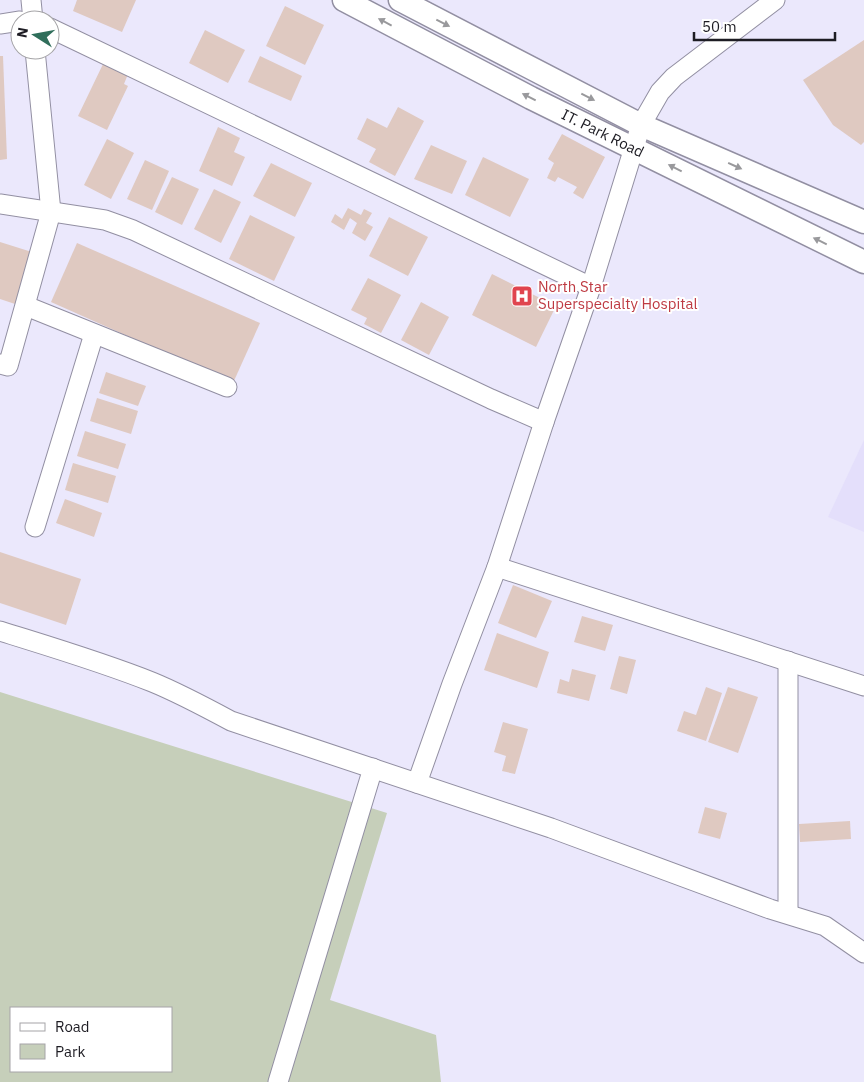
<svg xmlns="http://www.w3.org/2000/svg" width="864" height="1082" font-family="'IBM Plex Sans',sans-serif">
  <rect width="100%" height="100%" fill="#ebe8fc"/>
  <polygon fill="#e4dffb" points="864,440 864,532 828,517"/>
  <path fill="#c6cfba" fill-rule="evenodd" d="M0,692L387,813L330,1000L436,1035L441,1082H0ZM11,1008H171V1071H11Z"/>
  <g fill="#dfc9c1">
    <polygon points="77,0 136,0 122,32 73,11"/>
    <polygon points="285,6 324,25 305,65 266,46"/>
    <polygon points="205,30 245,50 228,83 189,63"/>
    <polygon points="864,40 864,142 861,145 833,125 803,80"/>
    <polygon points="0,56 3,56 7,159 0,160"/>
    <polygon points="260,56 302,76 291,101 248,82"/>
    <polygon points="104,62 128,74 124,84 128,86 107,130 78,116"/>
    <polygon points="398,107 424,121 395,176 369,162 376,149 357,139 367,118 387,128"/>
    <polygon points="218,127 240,138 234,152 245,157 232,186 199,171"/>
    <polygon points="562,134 605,157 583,199 573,193 577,187 558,177 555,182 547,178 554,163 548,159"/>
    <polygon points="107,139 134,153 111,199 84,185"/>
    <polygon points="431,145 467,161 452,194 414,179"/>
    <polygon points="483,157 529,179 510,217 465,195"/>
    <polygon points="145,160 169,171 152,210 127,199"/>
    <polygon points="271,163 312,183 295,217 253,196"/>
    <polygon points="172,177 199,189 182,225 155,212"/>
    <polygon points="214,189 241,202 221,243 194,229"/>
    <polygon points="348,208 361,215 364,209 372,213 366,223 373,227 365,241 352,233 357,223 350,218 344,230 331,222 335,214 342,219"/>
    <polygon points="250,215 295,237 274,281 229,259"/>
    <polygon points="389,217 428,237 408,276 369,256"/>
    <polygon points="0,242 35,253 18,305 0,299"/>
    <polygon points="77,243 260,323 233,383 51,302"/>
    <polygon points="492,274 556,306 536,347 472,315"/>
    <polygon points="368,278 401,295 381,333 364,324 367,318 351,310"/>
    <polygon points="421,302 449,317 429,355 401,340"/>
    <polygon points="106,372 146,386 138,406 99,393"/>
    <polygon points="97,398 138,411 131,434 90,421"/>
    <polygon points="85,431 126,444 118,469 77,456"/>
    <polygon points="73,463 116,476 108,503 65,490"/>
    <polygon points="65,499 102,513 94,537 56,523"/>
    <polygon points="0,552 81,579 66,625 0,603"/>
    <polygon points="513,585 552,601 536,638 498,623"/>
    <polygon points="582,616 613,625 605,651 574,642"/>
    <polygon points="497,633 549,652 537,688 484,670"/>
    <polygon points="619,656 636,660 627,694 610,689"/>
    <polygon points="572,669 596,675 589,701 557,693 560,679 569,682"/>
    <polygon points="706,687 722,693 706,741 677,731 684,711 696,715"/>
    <polygon points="728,687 758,697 738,753 708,742"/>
    <polygon points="503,722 528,729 515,774 502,771 506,756 494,752"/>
    <polygon points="705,807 727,813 720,839 698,833"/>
    <polygon points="850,821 851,839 800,842 799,824"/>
  </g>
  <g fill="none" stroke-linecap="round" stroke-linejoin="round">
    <g stroke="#928fa2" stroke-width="21">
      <g id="minor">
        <polyline points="31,0 33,20"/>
        <polyline points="0,24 20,21"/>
        <polyline points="50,28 591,287"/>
        <polyline points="0,204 105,220 133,230 491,399 544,422 591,287 641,125 660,92 674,77 775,0"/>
        <polyline points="26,306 227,387"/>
        <polyline points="0,364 8,366 51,212 35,50"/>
        <polyline points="544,422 497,567 864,686"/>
        <polyline points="35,527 94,334"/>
        <path d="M0,631C51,647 102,662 152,682C179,693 205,707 231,721L551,828L770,909L825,926L864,953"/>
        <polyline points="417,783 452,684 497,567"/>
        <polyline points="788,913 788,661"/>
        <polyline points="278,1082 373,768"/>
      </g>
    </g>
    <g stroke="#928fa2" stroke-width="25">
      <g id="major">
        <path id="s1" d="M344,0L531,98L864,262"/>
        <polyline points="400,0 641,125 864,222"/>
      </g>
    </g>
    <use href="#minor" stroke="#fff" stroke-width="19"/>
    <use href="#major" stroke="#fff" stroke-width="22"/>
  </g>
  <defs><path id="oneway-solid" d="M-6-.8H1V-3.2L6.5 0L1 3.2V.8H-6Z" transform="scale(1.25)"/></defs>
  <g fill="#99999c">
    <use href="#oneway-solid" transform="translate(385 22) rotate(-152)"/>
    <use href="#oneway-solid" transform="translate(443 23) rotate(27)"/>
    <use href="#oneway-solid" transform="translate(529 97) rotate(-153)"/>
    <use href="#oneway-solid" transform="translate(588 97) rotate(27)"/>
    <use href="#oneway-solid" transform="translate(735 166) rotate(24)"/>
    <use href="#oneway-solid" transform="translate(675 168) rotate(-153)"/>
    <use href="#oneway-solid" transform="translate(820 241) rotate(-154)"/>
  </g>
  <defs>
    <g id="hospital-square" transform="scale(1.125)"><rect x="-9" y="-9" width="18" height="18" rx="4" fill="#e0444e" stroke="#fff"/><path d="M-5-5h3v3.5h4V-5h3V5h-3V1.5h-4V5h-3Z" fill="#fff"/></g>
  </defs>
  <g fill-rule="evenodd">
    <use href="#hospital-square" x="522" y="296"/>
  </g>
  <g text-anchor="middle" stroke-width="4" stroke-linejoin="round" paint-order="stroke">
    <g font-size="15" fill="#1d1c23" stroke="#fff">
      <text dy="5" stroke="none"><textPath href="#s1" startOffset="291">IT. Park Road</textPath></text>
    </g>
    <g font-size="15" fill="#be3a42" stroke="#fff" text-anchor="start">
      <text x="538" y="292">North Star<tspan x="538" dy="17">Superspecialty Hospital</tspan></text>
    </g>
  </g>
  <rect x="10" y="1007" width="162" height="65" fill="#ffffff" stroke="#a5a4a7"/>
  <rect x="20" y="1023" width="25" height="8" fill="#ffffff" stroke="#a5a4a7"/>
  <text x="55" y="1032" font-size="15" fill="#1d1c23">Road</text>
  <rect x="20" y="1044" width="25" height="15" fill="#c6cfba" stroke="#a5a4a7"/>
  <text x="55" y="1057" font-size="15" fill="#1d1c23">Park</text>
  <g transform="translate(35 35) rotate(281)"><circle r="24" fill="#ffffff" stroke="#a5a4a7"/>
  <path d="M0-4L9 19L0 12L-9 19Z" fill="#306e5b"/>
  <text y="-8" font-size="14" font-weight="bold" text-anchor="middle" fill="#1d1c23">N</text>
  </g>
  <path d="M694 32v8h141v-8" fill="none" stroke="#1d1c23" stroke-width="2.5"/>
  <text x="702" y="32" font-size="15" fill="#1d1c23" stroke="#ffffff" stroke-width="4" paint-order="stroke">50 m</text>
</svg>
